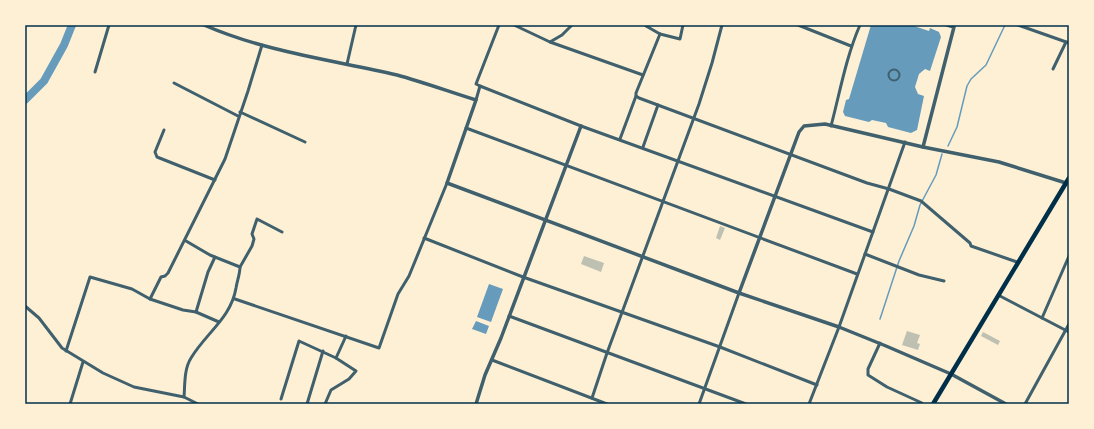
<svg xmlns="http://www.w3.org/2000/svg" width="1094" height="429" font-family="'Times New Roman',serif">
  <rect width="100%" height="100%" fill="#fdf0d5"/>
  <g fill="#669bbc">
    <polygon points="871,25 911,25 929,31 930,28 939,32 941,37 930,71 925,69 919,74 915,87 918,94 924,96 917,130 911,133 888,127 886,123 872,120 869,122 845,116 843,112 846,100 849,99"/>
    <polygon points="489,284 503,289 491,322 477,317"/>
    <polygon points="476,321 489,326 486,334 472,329"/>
  </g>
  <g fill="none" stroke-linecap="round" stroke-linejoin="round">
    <g stroke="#669bbc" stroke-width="1.5">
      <polyline points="948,146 957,127 967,86 971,79 986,65 1005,25"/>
      <polyline points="880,319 899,261 914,226 920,205 936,175 942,154"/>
    </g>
    <polyline stroke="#669bbc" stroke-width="8" points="25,100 44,81 64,45 72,25"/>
  </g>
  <g fill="#bec0b2">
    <polygon points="720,226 725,228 720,240 716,238"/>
    <polygon points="584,256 604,263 601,272 581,264"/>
    <polygon points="907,331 920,335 917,343 920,344 918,350 902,345"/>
    <polygon points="983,332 1000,341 998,345 981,336"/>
  </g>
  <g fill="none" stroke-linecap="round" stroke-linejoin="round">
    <circle stroke="#3f606c" stroke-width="2" cx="894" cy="75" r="5.5"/>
    <g stroke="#3f606c" stroke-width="3">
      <polyline points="514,25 550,42 643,75"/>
      <polyline points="798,25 851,46"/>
      <polyline points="1018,25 1069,43"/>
      <polyline points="646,26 660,34 680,39 683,25"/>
      <polyline points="660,34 636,93 636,96 639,98 867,183 889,189 921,201 970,243 971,246 1017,262"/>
      <polyline points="550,42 562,35 572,25"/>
      <polyline points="347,64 356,25"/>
      <polyline points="1053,69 1066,42"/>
      <polyline points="95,72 109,25"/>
      <polyline points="174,83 238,116"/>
      <polyline points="480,86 581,126 873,232"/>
      <polyline points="476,100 480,86 476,84 499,25"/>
      <polyline points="240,112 305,142"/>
      <path d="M831,126C840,92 846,57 860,25"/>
      <polyline points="466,128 857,274"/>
      <polyline points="164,130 155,152 157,157 215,180"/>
      <polyline points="620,139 636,96"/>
      <polyline points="643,147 658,105"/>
      <polyline points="424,238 523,277 720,347 817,385"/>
      <polyline points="865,254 919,275 944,281"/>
      <polyline points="240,267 252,246 254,239 252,234 257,219 282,232"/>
      <polyline points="1000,296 1069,332"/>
      <polyline points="150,299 161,277 165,276 168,273 225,159 248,91 262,45"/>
      <polyline points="235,299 379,348 398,294 409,276 447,183"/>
      <polyline points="25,306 39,318 62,348 103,373 134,387 184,397 198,404"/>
      <polyline points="196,312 208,272 215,257"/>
      <polyline points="509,316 746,404"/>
      <polyline points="1042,318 1069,256"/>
      <polyline points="880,343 868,369 868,375 887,387 922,403"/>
      <polyline points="66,351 90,277 132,289 150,299 183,310 196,312 219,322"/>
      <polyline points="492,360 607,404"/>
      <path d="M184,397C185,384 184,369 191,358C206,333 231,318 236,288C237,281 240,274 240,267L210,255L186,241"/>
      <polyline points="592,398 607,353 699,104 712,63 722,25"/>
      <polyline points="281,399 299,341 336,358 346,336"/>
      <polyline points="70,404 83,362"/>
      <polyline points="307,404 323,351"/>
      <polyline points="325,404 331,390 349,379 356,371 336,358"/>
      <polyline points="699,404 739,293"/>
      <polyline points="809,404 839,327 905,142"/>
      <polyline points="1025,404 1069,324"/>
    </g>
    <g stroke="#3f606c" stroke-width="3.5">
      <path d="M204,25C266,52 332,60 397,75C423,82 450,92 476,100L447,183L739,293L839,327L886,346L951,374L1006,404"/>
      <polyline points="947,25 954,27 923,147 999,162 1066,183"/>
      <polyline points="739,293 799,132 804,126 825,124 923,147"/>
      <polyline points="476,404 485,375 501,338 581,126"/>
    </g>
    <polyline stroke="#003049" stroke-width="4.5" points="933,404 1069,178"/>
  </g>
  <rect width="1094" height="429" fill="none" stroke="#fdf0d5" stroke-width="52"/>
  <rect x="26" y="26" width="1042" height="377" fill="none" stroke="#003049" stroke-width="1.5"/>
</svg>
